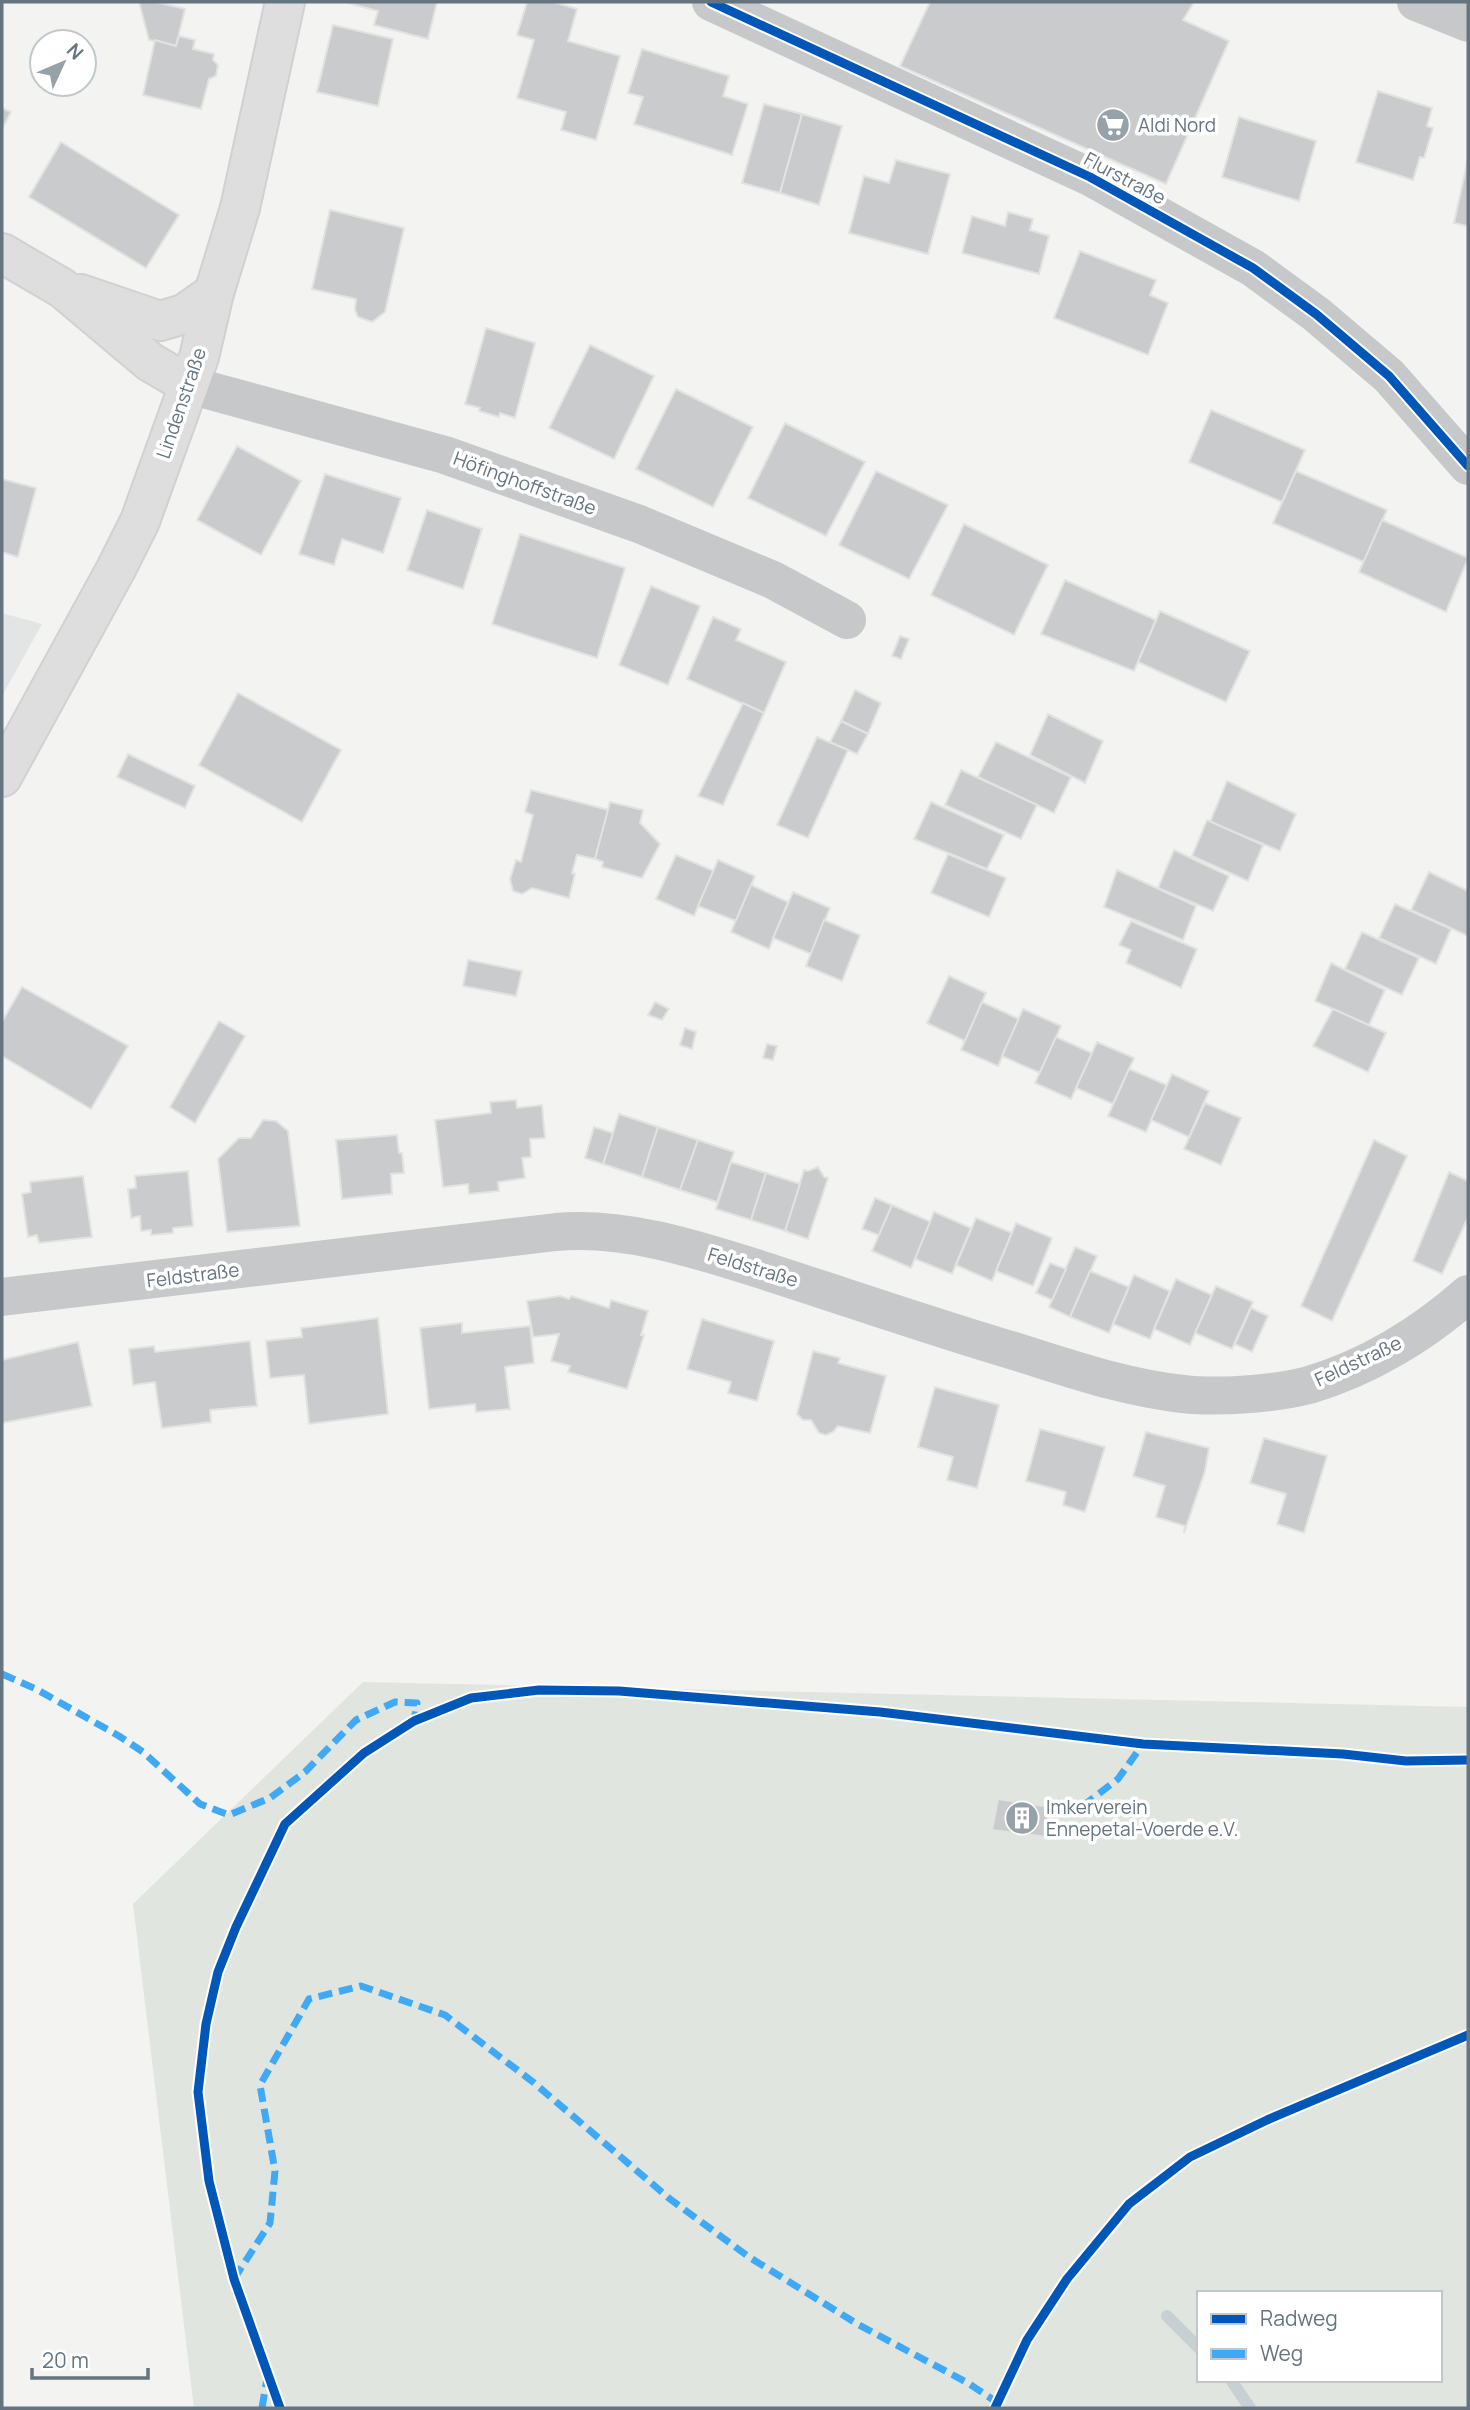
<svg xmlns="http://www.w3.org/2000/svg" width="1470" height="2410" font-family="Manrope,sans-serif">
  <rect width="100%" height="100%" fill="#f3f3f1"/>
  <polygon fill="#e3e4e4" points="2,613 42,624 2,696"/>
  <path fill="#e1e5df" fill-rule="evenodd" d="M363,1682L1468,1707V2408H194L133,1904ZM1199,2293H1440V2380H1199Z"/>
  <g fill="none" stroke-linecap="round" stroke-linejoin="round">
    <g stroke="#c7d0d2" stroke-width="12">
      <polyline points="1167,2316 1199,2348"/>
      <polyline points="1231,2380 1250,2408"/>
    </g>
  </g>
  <g fill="#cacbcc" stroke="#e2e2e1" stroke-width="2">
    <polygon points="139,2 156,2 185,9 176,46 149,40"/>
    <polygon points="344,2 437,2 428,39 374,25 378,11"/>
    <polygon points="527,2 553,2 577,9 568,41 620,56 596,140 561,130 566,112 517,98 534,40 517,35"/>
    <polygon points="930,2 1194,2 1183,20 1229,41 1166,184 900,66"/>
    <polygon points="333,25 393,39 378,106 317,92"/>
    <polygon points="179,36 195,40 193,49 214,54 213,60 218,65 216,76 209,79 201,109 143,95 155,40 176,46"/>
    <polygon points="642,49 729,76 723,96 748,104 732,155 634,124 643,97 628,93"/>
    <polygon points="1378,91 1432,108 1427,126 1433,128 1424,158 1420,157 1413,180 1356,162"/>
    <polygon points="764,104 802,114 780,193 742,183"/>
    <polygon points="2,108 11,112 2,129"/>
    <polygon points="802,114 842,126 819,205 780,193"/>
    <polygon points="1239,117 1316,141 1299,201 1222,177"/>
    <polygon points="61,142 179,215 146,268 29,197"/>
    <polygon points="1468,159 1468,226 1454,223"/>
    <polygon points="896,160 950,174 928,254 849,233 864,176 889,183"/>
    <polygon points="330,210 404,228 385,312 372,322 358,317 355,310 356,299 312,289"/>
    <polygon points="1008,212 1033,219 1030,230 1049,236 1039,274 962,253 972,216 1005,226"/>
    <polygon points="1080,251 1156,280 1150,295 1168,303 1148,355 1054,318"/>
    <polygon points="486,328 535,343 515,418 500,413 499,417 479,411 480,408 465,404"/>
    <polygon points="590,345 654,376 614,459 549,428"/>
    <polygon points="676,389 753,427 713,507 636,469"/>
    <polygon points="1211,410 1305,450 1282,502 1189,462"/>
    <polygon points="785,423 865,462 826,536 748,498"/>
    <polygon points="237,446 301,481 261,555 197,520"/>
    <polygon points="876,471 948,505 909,579 839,545"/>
    <polygon points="1296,471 1387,510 1364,562 1273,523"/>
    <polygon points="325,474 401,498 383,553 342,539 334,565 299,554"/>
    <polygon points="2,479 36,488 18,557 2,552"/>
    <polygon points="427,510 482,529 463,589 407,570"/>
    <polygon points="1382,520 1468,558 1446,612 1359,572"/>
    <polygon points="964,524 1048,565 1014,635 931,595"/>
    <polygon points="520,534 625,568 597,658 492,624"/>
    <polygon points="1065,580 1156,620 1134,671 1041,634"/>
    <polygon points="651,586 700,606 668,685 619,665"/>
    <polygon points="1160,611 1250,651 1226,702 1138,662"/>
    <polygon points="713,617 741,629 736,640 786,662 764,713 687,679"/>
    <polygon points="900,636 909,639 901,659 892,656"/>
    <polygon points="855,690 881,703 868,734 841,721"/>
    <polygon points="238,693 341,750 302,822 199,765"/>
    <polygon points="743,703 764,713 723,805 698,796"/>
    <polygon points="1048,714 1103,741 1085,783 1030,755"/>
    <polygon points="841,721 868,734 857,754 830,742"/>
    <polygon points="817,737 848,750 808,838 777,825"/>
    <polygon points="996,742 1071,777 1054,813 978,777"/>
    <polygon points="128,754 195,786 185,808 117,777"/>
    <polygon points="961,770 1037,805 1021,839 945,805"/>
    <polygon points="1227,781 1296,814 1280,851 1210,822"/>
    <polygon points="531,790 609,810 595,859 577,855 572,873 575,874 569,898 532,888 522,894 513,891 510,879 516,860 521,862 533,815 525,812"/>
    <polygon points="610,802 643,810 640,823 660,844 642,878 602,867 603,862 595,859"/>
    <polygon points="931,802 1004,835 987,869 914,839"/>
    <polygon points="1207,820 1263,845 1248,881 1192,856"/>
    <polygon points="1174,850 1229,876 1213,911 1158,888"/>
    <polygon points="948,854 1006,878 989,917 931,893"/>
    <polygon points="676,855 714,871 694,916 656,899"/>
    <polygon points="718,860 755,876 736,921 698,906"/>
    <polygon points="1117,870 1196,906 1183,940 1104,907"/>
    <polygon points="1429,872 1468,891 1468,936 1411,910"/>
    <polygon points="751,885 788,902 769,949 731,932"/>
    <polygon points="793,892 830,908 811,954 773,938"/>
    <polygon points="1395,904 1451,929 1436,964 1379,938"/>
    <polygon points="824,920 860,935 842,981 806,966"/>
    <polygon points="1131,921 1197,949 1181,988 1126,963 1131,950 1119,945"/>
    <polygon points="1362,932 1419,958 1402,995 1345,969"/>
    <polygon points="468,960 522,971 516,996 463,986"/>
    <polygon points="1331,963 1385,990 1369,1025 1315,1001"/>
    <polygon points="949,976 986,993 965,1041 927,1023"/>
    <polygon points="22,987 128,1046 91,1109 2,1056 2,1022"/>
    <polygon points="655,1002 669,1009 662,1020 648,1015"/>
    <polygon points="982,1002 1019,1019 998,1066 961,1050"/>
    <polygon points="1023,1009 1061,1026 1040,1073 1002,1056"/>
    <polygon points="1333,1009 1386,1033 1368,1072 1313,1046"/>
    <polygon points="219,1021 245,1036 195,1123 170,1107"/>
    <polygon points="685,1028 696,1032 692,1049 680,1045"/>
    <polygon points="1056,1037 1092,1053 1071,1099 1035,1083"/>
    <polygon points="1097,1042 1134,1058 1113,1104 1076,1088"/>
    <polygon points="767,1044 777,1046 773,1060 763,1058"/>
    <polygon points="1129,1069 1167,1085 1146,1132 1108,1116"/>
    <polygon points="1172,1074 1209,1091 1189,1137 1151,1120"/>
    <polygon points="516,1100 517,1108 542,1105 545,1138 530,1139 531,1157 522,1158 525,1178 498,1182 499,1191 469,1194 468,1184 443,1187 435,1120 491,1113 490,1102"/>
    <polygon points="1205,1103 1241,1118 1221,1165 1184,1149"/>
    <polygon points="619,1114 658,1127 642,1177 603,1164"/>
    <polygon points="263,1120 276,1121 288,1131 300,1226 227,1232 218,1159 239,1138 251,1138"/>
    <polygon points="594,1127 613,1133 603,1164 585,1158"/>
    <polygon points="658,1127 698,1140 680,1190 642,1177"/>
    <polygon points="397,1135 399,1153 402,1153 404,1173 391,1174 392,1194 342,1199 336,1140"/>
    <polygon points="698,1140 734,1152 717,1202 680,1190"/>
    <polygon points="1374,1140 1407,1156 1332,1321 1301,1306"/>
    <polygon points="731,1162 766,1173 751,1220 716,1209"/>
    <polygon points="818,1167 824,1177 828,1178 808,1239 785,1231 804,1170 808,1171"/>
    <polygon points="188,1171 193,1226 173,1228 173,1233 151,1235 151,1230 141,1231 140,1216 131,1218 128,1189 136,1188 135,1176"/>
    <polygon points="1449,1172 1468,1181 1468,1217 1442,1274 1413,1261"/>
    <polygon points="766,1173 800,1184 785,1231 751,1220"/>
    <polygon points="83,1176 92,1237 39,1243 37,1235 28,1237 22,1194 31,1192 30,1182"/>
    <polygon points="875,1198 892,1205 879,1235 862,1229"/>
    <polygon points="892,1205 931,1222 911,1268 872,1251"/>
    <polygon points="934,1212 971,1228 952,1274 915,1259"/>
    <polygon points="976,1218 1012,1233 992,1281 956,1265"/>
    <polygon points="1016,1223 1052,1238 1033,1286 996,1271"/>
    <polygon points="1075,1247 1097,1256 1070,1317 1049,1307"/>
    <polygon points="1050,1263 1066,1269 1052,1300 1036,1293"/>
    <polygon points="1090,1271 1129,1287 1109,1333 1070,1317"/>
    <polygon points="1134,1275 1170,1291 1150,1339 1113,1324"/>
    <polygon points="1176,1279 1212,1295 1190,1345 1154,1329"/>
    <polygon points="1216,1286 1253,1302 1232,1349 1195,1333"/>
    <polygon points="560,1296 569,1299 571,1296 609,1308 611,1300 648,1311 641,1335 644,1335 627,1389 568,1372 570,1366 551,1361 559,1334 533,1337 527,1301"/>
    <polygon points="1251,1308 1268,1316 1252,1352 1235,1344"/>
    <polygon points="378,1318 388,1414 309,1424 304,1375 270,1378 266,1341 302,1337 301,1328"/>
    <polygon points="702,1319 774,1341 757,1401 728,1393 731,1382 687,1369"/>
    <polygon points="462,1323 462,1333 530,1326 534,1363 505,1367 510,1409 476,1412 475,1404 429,1409 420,1328"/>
    <polygon points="250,1341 257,1406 210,1410 211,1422 162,1428 155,1382 133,1385 129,1349 154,1346 155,1352"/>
    <polygon points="78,1342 92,1406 2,1423 2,1360"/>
    <polygon points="813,1351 840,1358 838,1363 886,1376 870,1433 838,1426 833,1432 826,1435 819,1433 811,1420 803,1420 797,1414"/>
    <polygon points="935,1387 999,1405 977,1488 947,1480 953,1457 918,1447"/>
    <polygon points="1040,1429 1105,1447 1085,1512 1063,1505 1066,1492 1026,1481"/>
    <polygon points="1146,1432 1209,1448 1205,1471 1184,1533 1185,1526 1156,1517 1165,1486 1133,1476"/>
    <polygon points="1264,1438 1327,1456 1304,1533 1277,1524 1286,1494 1250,1483"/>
    <polygon points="998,1799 1050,1807 1047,1837 992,1830"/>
  </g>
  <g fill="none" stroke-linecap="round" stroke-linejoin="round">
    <g stroke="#d0d1d1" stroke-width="42">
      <g id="major">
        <polyline points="2,253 62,288 150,362 189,385"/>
        <polyline points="81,294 160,321 184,314 214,293"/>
        <polyline points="2,777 116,569 140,521 199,357 214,293 240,208 285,2"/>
      </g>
    </g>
    <g stroke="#c7c8c9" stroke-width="38">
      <polyline points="711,2 1090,177 1253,268 1316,314 1389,376 1468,466"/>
      <polyline points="1416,2 1468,23"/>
      <polyline points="189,385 445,455 639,524 773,580 847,620"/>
      <path d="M2,1297L556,1232C626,1226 696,1249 762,1270C846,1297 930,1326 1014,1351C1069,1368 1125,1388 1183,1394C1217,1398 1275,1394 1309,1385C1367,1368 1423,1334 1468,1294"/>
    </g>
    <use href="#major" stroke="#dddedd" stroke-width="38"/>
    <g stroke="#3fa9f5" stroke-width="7" stroke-dasharray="14 7" stroke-linecap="butt">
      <polyline points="2,1674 36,1689 119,1736 143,1752 200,1804 229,1815 270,1798 305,1772 356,1720 395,1702 417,1703 414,1721"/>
      <polyline points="1061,1804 1084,1805 1118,1779 1143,1744"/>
      <polyline points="234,2279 270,2223 275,2171 260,2085 309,1999 361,1986 445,2015 533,2082 670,2199 749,2257 859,2325 968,2383 1001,2405"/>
      <polyline points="262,2408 267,2378"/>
    </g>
    <g stroke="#fff" stroke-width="13">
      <g id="cycleway">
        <polyline points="711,2 1090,177 1253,268 1316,314 1389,376 1468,466"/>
        <polyline points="280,2408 234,2279 209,2181 198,2092 206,2024 218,1972 236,1927 285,1824 364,1753 414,1721 471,1698 539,1690 619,1691 880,1712 1143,1744 1343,1754 1406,1761 1468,1760"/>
        <polyline points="995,2408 1027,2340 1067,2279 1129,2204 1190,2157 1267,2120 1468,2035"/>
      </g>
    </g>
    <use href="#cycleway" stroke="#0057b8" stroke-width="9"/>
  </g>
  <defs>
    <g id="supermarket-disc" transform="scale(1.75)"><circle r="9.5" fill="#97a1a8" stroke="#fff"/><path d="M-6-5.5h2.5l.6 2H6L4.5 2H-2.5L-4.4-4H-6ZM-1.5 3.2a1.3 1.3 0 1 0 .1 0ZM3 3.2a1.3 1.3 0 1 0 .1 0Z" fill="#fff"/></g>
    <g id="building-disc" transform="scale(1.75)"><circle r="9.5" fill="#97a1a8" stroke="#fff"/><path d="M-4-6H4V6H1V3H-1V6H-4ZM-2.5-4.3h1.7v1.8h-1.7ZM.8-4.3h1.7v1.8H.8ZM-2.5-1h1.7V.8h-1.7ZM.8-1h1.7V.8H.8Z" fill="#fff"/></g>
  </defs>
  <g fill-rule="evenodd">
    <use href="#supermarket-disc" x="1113" y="125"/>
    <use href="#building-disc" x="1022" y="1818"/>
  </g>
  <g text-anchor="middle" stroke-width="7" stroke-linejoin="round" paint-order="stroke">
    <g font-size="19" fill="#657580" stroke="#fff" text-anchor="start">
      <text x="1138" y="132">Aldi Nord</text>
      <text x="1046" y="1814">Imkerverein<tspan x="1046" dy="22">Ennepetal-Voerde e.V.</tspan></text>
    </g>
    <g font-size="19" fill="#657580" stroke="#fff">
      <text transform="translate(1125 178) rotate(28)" y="7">Flurstraße</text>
      <text transform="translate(181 403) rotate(-71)" y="7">Lindenstraße</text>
      <text transform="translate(525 483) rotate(20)" y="7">Höfinghoffstraße</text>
      <text transform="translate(753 1267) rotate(17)" y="7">Feldstraße</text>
      <text transform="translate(193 1275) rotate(-7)" y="7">Feldstraße</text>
      <text transform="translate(1358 1361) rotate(-25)" y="7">Feldstraße</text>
    </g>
  </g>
  <rect width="1470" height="2410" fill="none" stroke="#657580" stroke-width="7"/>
  <rect x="1197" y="2291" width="245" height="91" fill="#ffffff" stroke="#c1c8cc" stroke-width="2"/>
  <rect x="1211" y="2314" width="35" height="10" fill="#0057b8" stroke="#c1c8cc" stroke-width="2"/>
  <text x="1260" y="2326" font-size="21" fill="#657580">Radweg</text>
  <rect x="1211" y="2349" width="35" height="10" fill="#3fa9f5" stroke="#c1c8cc" stroke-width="2"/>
  <text x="1260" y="2361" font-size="21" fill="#657580">Weg</text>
  <g transform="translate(63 63) rotate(46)"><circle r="33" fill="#ffffff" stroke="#c1c8cc" stroke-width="2"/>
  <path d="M0-5L12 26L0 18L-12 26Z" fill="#97a1a8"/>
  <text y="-10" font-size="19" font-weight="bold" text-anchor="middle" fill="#657580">N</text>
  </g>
  <path d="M32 2368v10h116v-10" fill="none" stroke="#657580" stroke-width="3.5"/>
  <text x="42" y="2368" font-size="21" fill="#657580" stroke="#ffffff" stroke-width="5" paint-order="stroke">20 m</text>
</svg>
